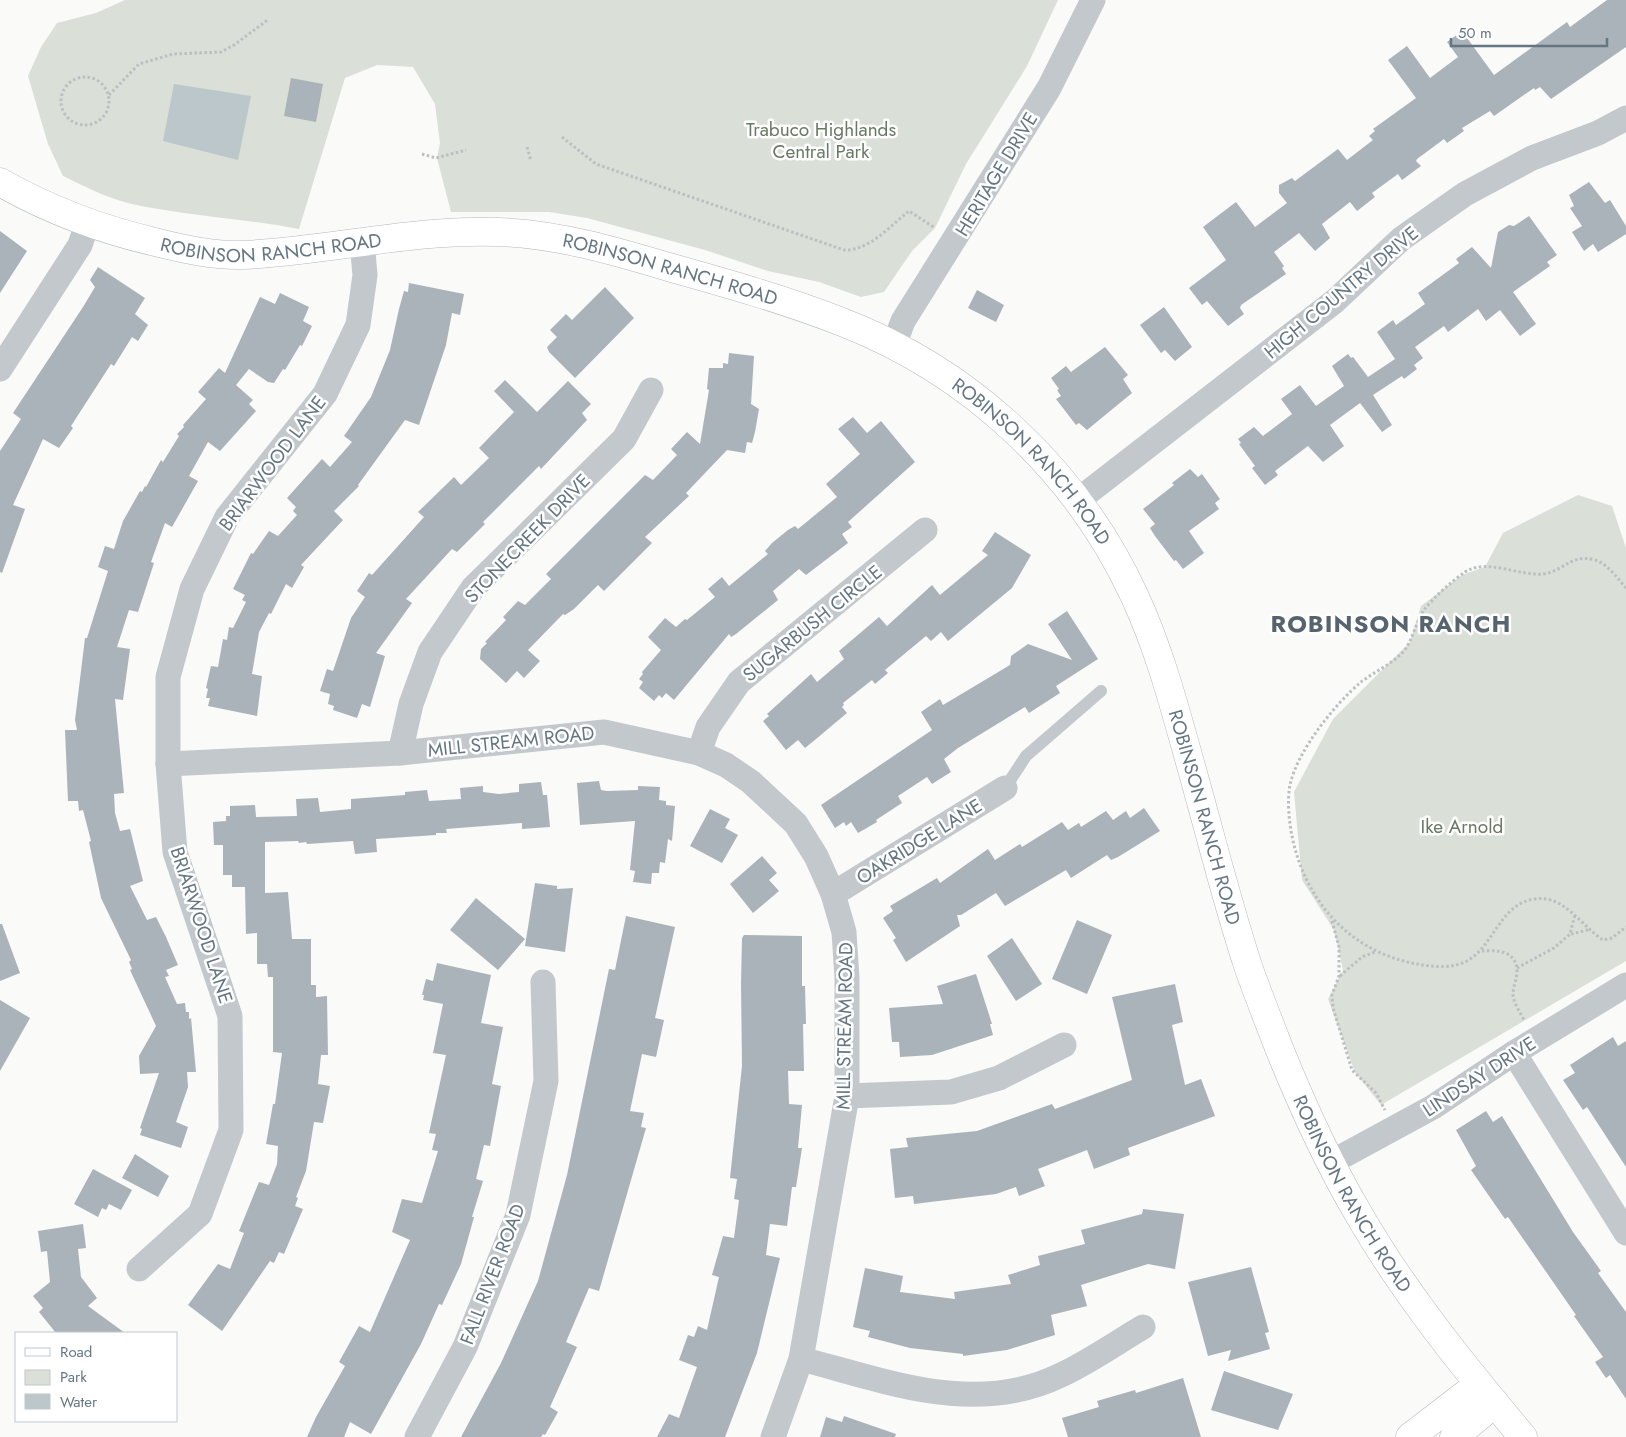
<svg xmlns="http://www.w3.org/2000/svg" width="1626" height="1437" font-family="Jost,sans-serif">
  <rect width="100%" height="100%" fill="#fafaf8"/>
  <g fill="#dadfd7">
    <path d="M125,0H1058L1027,66L966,164L935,228L912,251L884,292L861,297L819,282L768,271L705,250L587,218L549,212H451L437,158L440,143L435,104L413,67L377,65L345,78L299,229C246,219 193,216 141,206C114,201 87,188 63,176L48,144L28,76L41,47L57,23L96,13Z"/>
    <polygon points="1578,495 1612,506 1626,548 1626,961 1381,1105 1355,1072 1328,999 1343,970 1334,930 1302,880 1294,792 1333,719 1410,642 1421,606 1462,575 1485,567 1503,533"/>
  </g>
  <polygon fill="#bbc7cb" points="174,84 251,96 238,160 163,141"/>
  <g fill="#aab3b9">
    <polygon points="1607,0 1626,0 1626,47 1551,99 1540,87 1535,90 1534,88 1494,116 1490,111 1462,128 1464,131 1447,143 1444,139 1417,159 1416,161 1421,166 1402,180 1398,174 1372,193 1375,197 1357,211 1350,202 1322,224 1330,238 1315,251 1299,233 1274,252 1284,266 1282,268 1286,274 1241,305 1240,308 1244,314 1228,326 1207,301 1202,305 1189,288 1226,260 1203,227 1236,202 1255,227 1287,203 1279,193 1279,185 1292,178 1295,181 1338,149 1347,160 1373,140 1369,136 1375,131 1373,129 1416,98 1388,60 1407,46 1430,78 1458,57 1447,42 1462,31 1494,75 1567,22 1570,27"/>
    <polygon points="291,78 323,84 316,122 284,116"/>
    <polygon points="1589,182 1605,203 1610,200 1626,226 1626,234 1598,252 1593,244 1584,251 1572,232 1582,226 1570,208 1574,206 1569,195"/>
    <polygon points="1529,216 1557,255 1547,262 1550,266 1513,292 1536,324 1520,336 1500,310 1486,321 1478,309 1448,332 1444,326 1415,347 1423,358 1414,365 1417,369 1404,379 1402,376 1373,395 1392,425 1382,432 1360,403 1330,425 1344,446 1323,462 1308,446 1275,471 1278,475 1265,485 1252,468 1255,466 1239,444 1241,443 1238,439 1254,427 1263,436 1292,414 1281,399 1300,385 1316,406 1344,386 1332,366 1348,354 1351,358 1353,357 1368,377 1395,359 1377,332 1393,320 1396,325 1425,304 1418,293 1459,263 1456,259 1472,247 1491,268 1498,232 1509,225 1514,226"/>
    <polygon points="0,231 27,251 0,293"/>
    <polygon points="98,267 145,298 135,314 148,325 138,341 132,337 114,366 111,364 71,426 73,428 59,448 43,439 13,505 25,509 2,573 0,572 0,451 21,419 13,413 83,307 95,287 90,280"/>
    <polygon points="409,283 464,294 460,315 452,313 446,345 419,425 405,420 358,485 359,486 334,511 343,520 301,565 304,567 292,588 286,584 271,614 269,613 259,632 252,674 262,676 257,716 208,706 210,698 206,698 208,689 206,688 211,666 218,667 223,639 227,640 229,627 233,628 246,602 242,600 245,595 233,589 251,553 253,554 269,531 278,536 297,515 293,511 296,507 287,498 322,459 330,467 352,442 344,436 371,397 390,350 399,309 404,291 408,292"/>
    <polygon points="605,287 634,318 575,378 549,352 547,347 557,337 550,330 566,314 572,320"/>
    <polygon points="977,290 1004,305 996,322 968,308"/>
    <polygon points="280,293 309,307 303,321 312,326 302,346 300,345 285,370 283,369 274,383 268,382 249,369 236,385 253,400 249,404 256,411 220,451 208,442 189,476 198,481 172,527 165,523 151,562 154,563 138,612 129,610 117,647 130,649 123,700 115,699 124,793 114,794 115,813 120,831 130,829 143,881 130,886 147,920 156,917 166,937 178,965 166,970 169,976 165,977 177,1004 185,1003 186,1012 189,1012 189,1019 191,1018 196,1072 187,1072 188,1087 176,1122 188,1127 181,1148 140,1135 142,1129 140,1128 159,1073 140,1074 139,1056 156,1026 130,970 132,969 129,962 131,960 101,898 89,842 91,841 83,810 79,811 78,801 68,801 65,730 77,730 75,720 85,638 87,638 108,571 98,567 105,546 114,549 123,521 140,491 142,492 145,486 146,487 161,460 163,462 179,436 177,434 184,427 183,425 206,399 198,392 219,368 225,373 260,297 275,304"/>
    <polygon points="1164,307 1192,347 1175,361 1165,350 1161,353 1140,325"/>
    <polygon points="1105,347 1128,375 1123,379 1132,393 1087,430 1079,423 1076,425 1056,399 1061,396 1057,390 1059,389 1051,378 1066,366 1071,372"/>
    <polygon points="729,353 754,356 751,404 759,409 755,432 752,443 747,442 745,453 727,450 686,493 689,496 645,537 652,543 604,591 598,585 574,609 565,615 563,614 528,650 540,661 524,678 517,671 506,683 480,659 481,649 487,643 485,642 506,620 503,617 518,601 525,605 551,579 546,574 645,475 653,480 677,455 671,449 687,432 700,444 709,390 707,389 709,368 723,368 723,363 728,364"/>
    <polygon points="505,380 537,412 568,381 591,404 582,413 587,420 541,469 539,466 483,522 485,524 457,552 452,549 406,599 412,603 376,653 385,656 370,707 362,704 357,718 333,710 334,706 328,704 330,694 320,691 327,669 333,671 351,618 365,597 357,591 369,573 372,575 424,517 418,512 454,477 461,485 489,458 479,448 514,412 494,391"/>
    <polygon points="853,417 867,433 881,421 915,462 848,522 852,527 842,534 848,543 806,575 799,569 773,591 778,600 736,634 731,637 729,634 674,700 666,693 662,698 659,695 654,701 639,688 643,682 639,679 643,674 642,672 661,650 648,637 665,618 676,627 685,619 687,620 715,597 708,589 722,577 729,586 768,554 765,551 772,543 788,530 795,526 798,529 837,497 826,484 860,454 838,429"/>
    <polygon points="1190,469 1198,477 1202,474 1220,499 1215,503 1219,509 1189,531 1204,553 1183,569 1176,560 1174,561 1155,536 1150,528 1155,524 1143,509 1174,485 1172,483"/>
    <polygon points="995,532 1031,555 1012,588 948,641 941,632 931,641 926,636 885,670 888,673 875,684 872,680 843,703 844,705 842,707 847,713 816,739 805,748 798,740 786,750 763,721 769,716 767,714 811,674 817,682 844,659 839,651 879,617 887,626 932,585 940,595 988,555 982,551"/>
    <polygon points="1067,611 1098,659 1056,686 1060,693 1029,713 1025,707 958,748 944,759 951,772 932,784 927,777 898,796 902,803 876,820 877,822 858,833 851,822 846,826 844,822 835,828 821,805 932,730 921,712 940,699 943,705 1010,665 1011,656 1028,644 1072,660 1048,624"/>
    <polygon points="599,781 601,790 607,791 638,790 638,786 660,787 659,800 666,801 666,805 675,806 672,841 668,839 665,863 660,862 659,873 652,873 651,884 633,882 635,871 630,870 635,821 580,825 577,783"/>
    <polygon points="541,782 543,795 547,795 550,827 522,829 522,823 446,829 447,833 436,833 436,835 376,839 377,852 355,854 353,841 307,844 306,842 299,843 298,841 265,842 265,893 288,892 292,939 311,939 311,985 316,985 316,997 327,996 328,1055 321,1055 318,1084 330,1086 323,1123 314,1122 306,1171 296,1197 298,1198 295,1206 303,1209 284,1254 279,1252 274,1263 270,1261 222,1331 188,1305 218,1264 230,1269 244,1233 239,1231 259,1182 269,1185 277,1164 278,1146 266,1144 273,1104 275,1104 282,1053 273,1052 273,977 268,977 267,964 257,964 257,933 246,934 245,887 232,887 232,875 223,875 223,845 214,845 213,822 226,821 226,816 230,816 230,806 255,805 256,817 297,816 296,799 318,798 320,812 351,809 351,799 405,795 405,792 427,790 429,801 461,799 460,788 483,786 483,792 499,794 519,792 519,784"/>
    <polygon points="1144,808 1160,831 1118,857 1111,860 1107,855 1071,878 1066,870 1005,906 996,893 961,915 957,915 960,926 906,962 893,940 896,938 883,918 893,911 890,906 937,878 940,883 988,849 995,860 1020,844 1022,847 1062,822 1068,830 1079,823 1081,827 1106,811 1113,820 1126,811 1130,818"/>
    <polygon points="710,809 730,819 725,828 738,835 722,863 690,846"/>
    <polygon points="762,856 777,873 769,880 779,891 753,913 730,884"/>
    <polygon points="535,883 557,886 557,889 573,888 565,952 525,946"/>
    <polygon points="476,898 525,939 498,970 450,930"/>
    <polygon points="626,916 675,927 655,1018 664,1020 656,1057 642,1054 630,1111 644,1113 641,1127 646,1128 599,1291 589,1288 566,1342 577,1347 550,1407 558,1412 545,1435 543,1434 541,1437 461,1437 501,1363 538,1281 567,1175 609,969 615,970"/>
    <polygon points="1077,920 1112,935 1087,994 1052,979"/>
    <polygon points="0,924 2,924 20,973 0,981"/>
    <polygon points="744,935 802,936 802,986 805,986 806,1024 803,1024 804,1071 788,1071 789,1104 802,1105 798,1148 802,1148 796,1187 792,1187 787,1226 770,1224 766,1255 780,1258 757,1353 725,1437 657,1437 669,1414 679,1418 697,1367 679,1360 688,1335 694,1337 698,1326 707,1330 719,1277 712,1275 723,1236 734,1238 739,1200 734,1199 737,1179 730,1178 742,1066 741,984 742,938"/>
    <polygon points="1012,938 1042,984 1016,1001 987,956"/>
    <polygon points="437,963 491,975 481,1023 503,1027 492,1084 501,1086 490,1146 484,1145 476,1179 483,1181 472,1217 474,1217 461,1264 442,1305 439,1304 421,1344 371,1434 350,1422 344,1437 307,1437 316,1417 345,1366 339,1362 359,1326 370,1332 410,1240 392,1232 402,1199 422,1203 438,1151 432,1150 436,1134 429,1133 446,1055 433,1053 443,1004 423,1000 424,995 422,995 426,979 433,981"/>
    <polygon points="976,974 992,1024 990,1024 993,1035 932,1055 900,1057 899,1042 892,1042 889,1008 943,1004 937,986"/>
    <polygon points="1175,984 1183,1022 1172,1025 1185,1085 1201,1079 1215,1116 1128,1148 1130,1155 1094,1169 1087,1150 1038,1169 1045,1186 1019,1196 1016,1187 996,1194 914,1204 913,1196 895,1198 890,1149 908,1147 906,1138 977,1131 1052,1104 1055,1109 1132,1080 1112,997"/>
    <polygon points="0,1000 30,1018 0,1071"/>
    <polygon points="1613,1037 1618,1046 1626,1041 1626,1167 1587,1107 1583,1110 1563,1080 1575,1073 1570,1065"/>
    <polygon points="1486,1111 1493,1122 1502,1116 1573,1232 1601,1271 1598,1273 1626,1312 1626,1399 1610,1375 1606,1378 1595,1362 1603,1357 1574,1316 1576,1315 1508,1217 1505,1219 1471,1170 1476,1166 1456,1130"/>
    <polygon points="135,1154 169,1176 158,1197 122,1178"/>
    <polygon points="93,1169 132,1190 121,1210 109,1204 106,1210 102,1208 98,1217 74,1204"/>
    <polygon points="1143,1209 1184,1214 1175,1269 1148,1264 1081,1285 1087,1306 1051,1315 1055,1335 1007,1350 963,1356 963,1354 910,1348 868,1337 870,1331 853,1327 865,1268 903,1276 900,1292 955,1299 954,1292 1011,1284 1008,1275 1040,1265 1038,1256 1085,1244 1081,1230 1142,1214"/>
    <polygon points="83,1224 86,1248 78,1249 81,1277 97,1298 88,1306 125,1333 56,1333 39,1312 43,1308 33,1296 50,1282 47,1251 41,1252 38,1231"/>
    <polygon points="1251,1267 1269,1332 1265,1333 1270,1349 1228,1361 1231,1350 1208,1356 1188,1282"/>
    <polygon points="1224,1371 1293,1394 1278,1430 1211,1410"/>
    <polygon points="1183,1378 1201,1437 1068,1437 1062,1418 1099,1407 1097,1401 1135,1390 1136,1393"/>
    <polygon points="844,1416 896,1434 895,1437 820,1437 826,1417 842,1422"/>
  </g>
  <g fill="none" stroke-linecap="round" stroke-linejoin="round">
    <g stroke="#b3babf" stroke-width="29">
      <g id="secondary">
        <path id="s1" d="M0,182C49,210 100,229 155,242C183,249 214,256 243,255C328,251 413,229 498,232C558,234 615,251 672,268C729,284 786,300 842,322C971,372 1077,471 1135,597C1160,651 1175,709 1191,766C1210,833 1227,903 1249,969C1259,997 1270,1025 1281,1053C1303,1107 1328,1162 1358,1213C1404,1293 1464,1367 1523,1437"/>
        <polyline points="1410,1437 1479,1384"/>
        <polyline points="1454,1437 1495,1403"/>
      </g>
    </g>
    <g stroke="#bbbfc2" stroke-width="3" stroke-dasharray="2.5 2.5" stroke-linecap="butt">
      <circle cx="85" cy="101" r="24"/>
      <polyline points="109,95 139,64 173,54 221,52 234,45 269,19"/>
      <path d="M562,137L596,164L844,250C869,251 890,226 909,211L935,228"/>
      <polyline points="527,147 531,161"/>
      <polyline points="422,154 436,158 466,150"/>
      <path d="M1626,588C1618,579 1608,564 1595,560C1571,553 1563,572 1543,574C1518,576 1487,558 1465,572C1452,581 1434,597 1424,610C1415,623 1413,641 1403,652C1392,664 1374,672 1361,682C1335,704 1297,751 1290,785C1287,800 1289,821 1292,836C1305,901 1350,952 1417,964C1433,967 1452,969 1467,961C1494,946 1500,904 1534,899C1564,894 1581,926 1603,940L1612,938L1626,927"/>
      <polyline points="1332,921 1339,947 1339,976 1332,995 1333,1008 1352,1070 1376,1093 1385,1110"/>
      <polyline points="1571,934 1588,930"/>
      <path d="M1482,951C1495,950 1514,950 1517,968C1518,976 1513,986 1513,995C1514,1004 1520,1012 1524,1020"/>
      <polyline points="1517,968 1554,948 1570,934 1575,915"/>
      <polyline points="1340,976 1362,957 1375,952"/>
    </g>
    <polyline stroke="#c3c8cc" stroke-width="12" points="1005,788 1026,756 1101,691"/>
    <g stroke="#c3c8cc" stroke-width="25">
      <polyline points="894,345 903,321 1049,88 1093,0"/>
      <polyline points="0,369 80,245 87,224"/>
      <polyline points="1077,501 1335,301 1401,239 1465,194 1532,158 1598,133 1626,118"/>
      <polyline points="400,753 411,704 430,652 473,588 624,439 651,390"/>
      <polyline points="699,753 708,727 739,682 925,530"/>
      <polyline points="168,764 400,753 604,732 699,753 726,765 751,782 796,824 816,856 833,894 844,932 847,978 847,1096 801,1359 773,1437"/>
      <polyline points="833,894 1005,788"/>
      <polyline points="1514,1053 1626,1233"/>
      <polyline points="847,1096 951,1092 999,1078 1064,1045"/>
      <polyline points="1330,1163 1433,1107 1514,1053 1626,985"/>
      <polyline points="139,1269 200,1214 231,1130 230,1016 175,852 168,764 168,677 192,589 227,517 325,394 358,325 365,275 362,242"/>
      <path d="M801,1359C887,1381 975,1417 1061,1375C1089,1362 1116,1343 1143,1327"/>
      <polyline points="417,1437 465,1347 518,1215 546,1081 543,982"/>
    </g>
    <use href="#secondary" stroke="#fff" stroke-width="28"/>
  </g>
  <g text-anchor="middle" stroke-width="5" stroke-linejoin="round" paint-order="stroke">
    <g font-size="19" fill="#687a64" stroke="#fff">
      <text x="821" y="136">Trabuco Highlands<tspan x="821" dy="22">Central Park</tspan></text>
      <text x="1462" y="833">Ike Arnold</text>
    </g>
    <g font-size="19" fill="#657683" stroke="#fff">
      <text transform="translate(996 174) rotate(-59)" y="7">HERITAGE DRIVE</text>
      <text dy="7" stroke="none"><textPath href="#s1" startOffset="284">ROBINSON RANCH ROAD</textPath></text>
      <text dy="7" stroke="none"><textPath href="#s1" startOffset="689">ROBINSON RANCH ROAD</textPath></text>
      <text transform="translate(1341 292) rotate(-40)" y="7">HIGH COUNTRY DRIVE</text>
      <text transform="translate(272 463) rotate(-53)" y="7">BRIARWOOD LANE</text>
      <text dy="7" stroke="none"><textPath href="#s1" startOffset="1108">ROBINSON RANCH ROAD</textPath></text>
      <text transform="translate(527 538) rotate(-46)" y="7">STONECREEK DRIVE</text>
      <text transform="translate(812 623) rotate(-39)" y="7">SUGARBUSH CIRCLE</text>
      <text transform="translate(511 741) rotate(-6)" y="7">MILL STREAM ROAD</text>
      <text dy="7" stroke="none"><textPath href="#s1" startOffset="1512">ROBINSON RANCH ROAD</textPath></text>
      <text transform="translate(919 841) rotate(-32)" y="7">OAKRIDGE LANE</text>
      <text transform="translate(202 925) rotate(72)" y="7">BRIARWOOD LANE</text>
      <text transform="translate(844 1026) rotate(-89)" y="7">MILL STREAM ROAD</text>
      <text transform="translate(1479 1076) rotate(-33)" y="7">LINDSAY DRIVE</text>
      <text dy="7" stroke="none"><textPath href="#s1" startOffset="1918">ROBINSON RANCH ROAD</textPath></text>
      <text transform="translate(492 1274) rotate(-69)" y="7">FALL RIVER ROAD</text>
    </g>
    <g font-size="24" font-weight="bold" letter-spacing="1" fill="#57646e" stroke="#fff">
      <text x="1391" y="632">ROBINSON RANCH</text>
    </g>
  </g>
  <rect x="15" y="1332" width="162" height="90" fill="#ffffff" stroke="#c1c8cd"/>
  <rect x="25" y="1348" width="25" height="8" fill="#ffffff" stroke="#c1c8cd"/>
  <text x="60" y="1357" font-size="15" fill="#657683">Road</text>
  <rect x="25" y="1370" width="25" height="15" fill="#dadfd7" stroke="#c1c8cd"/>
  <text x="60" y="1382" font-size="15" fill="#657683">Park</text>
  <rect x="25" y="1394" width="25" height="15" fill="#bbc7cb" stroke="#c1c8cd"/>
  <text x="60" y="1407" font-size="15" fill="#657683">Water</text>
  <path d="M1451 38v8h156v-8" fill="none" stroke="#657683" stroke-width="2.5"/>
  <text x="1458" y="38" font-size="15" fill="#657683" stroke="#ffffff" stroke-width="4" paint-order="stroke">50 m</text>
</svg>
